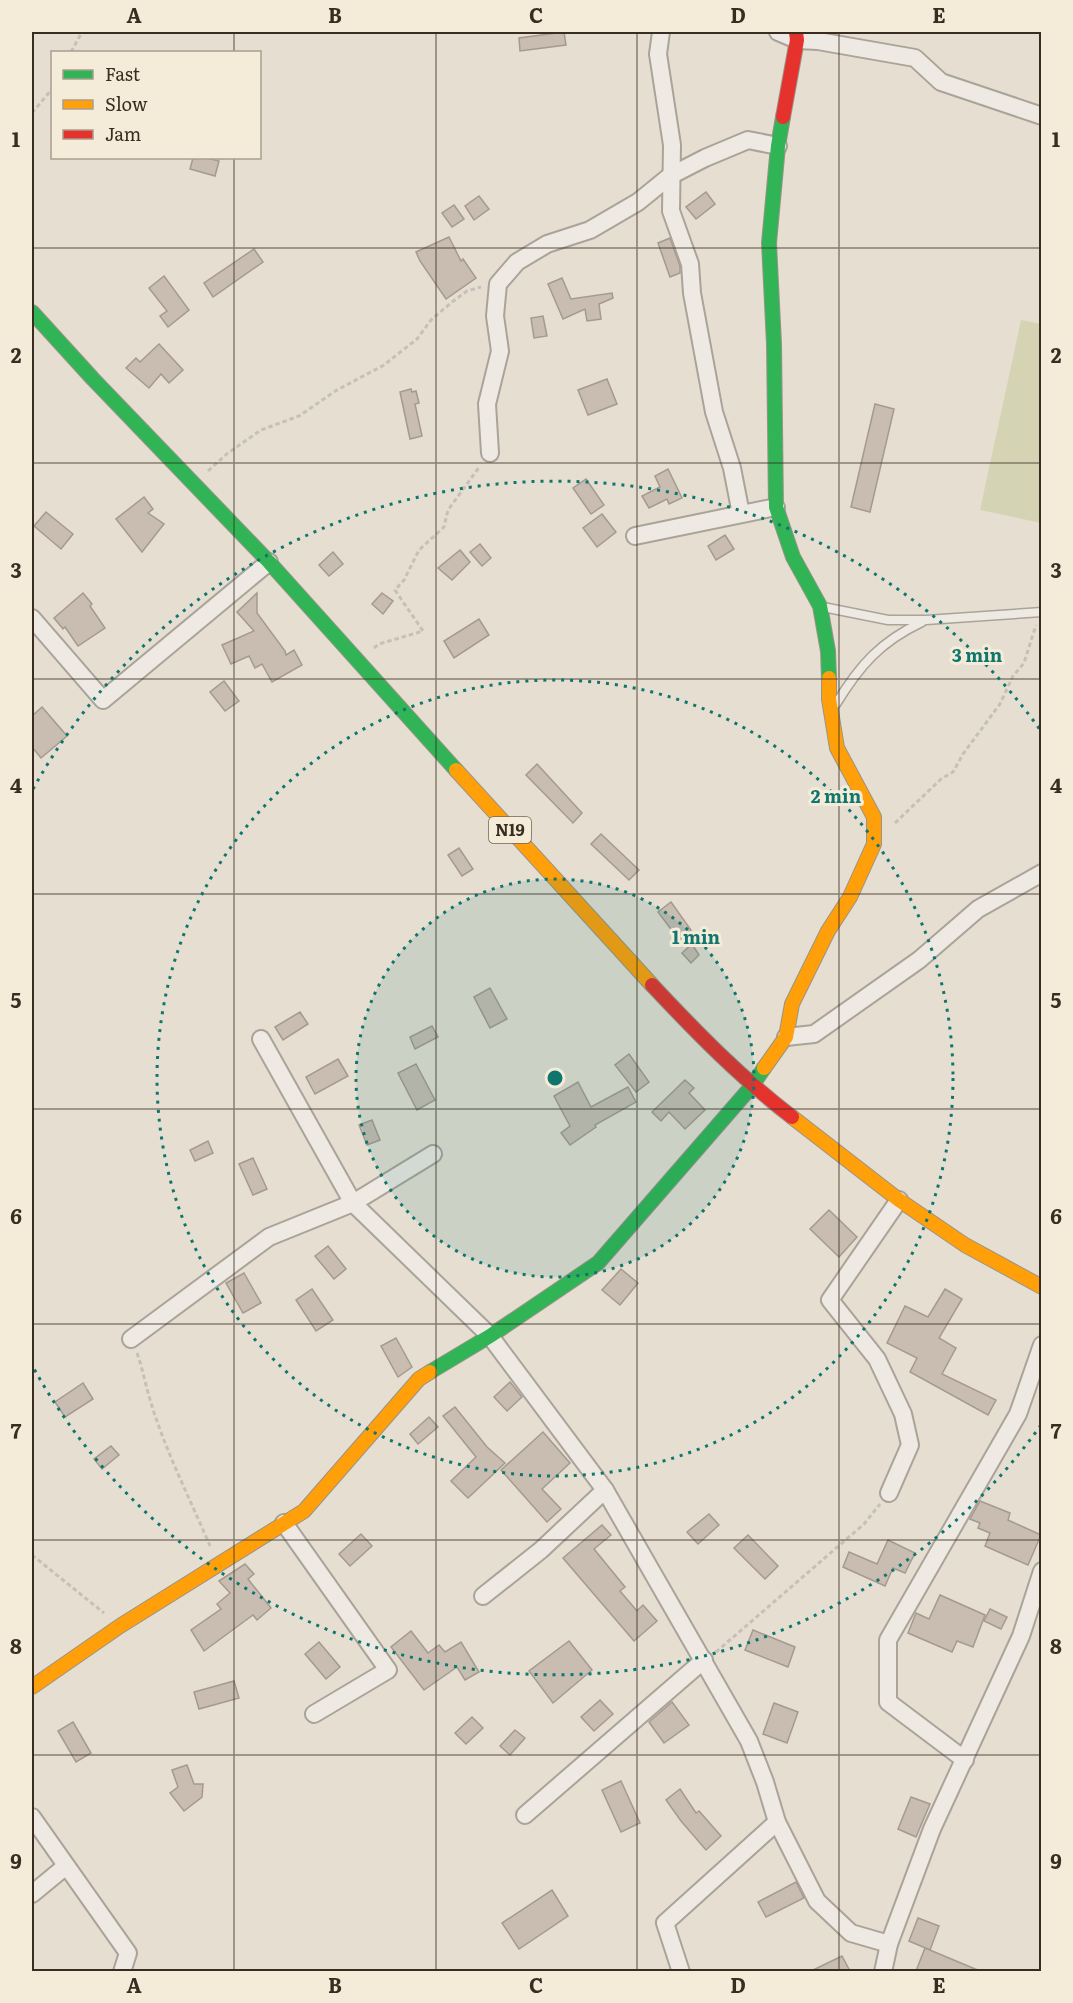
<svg xmlns="http://www.w3.org/2000/svg" width="1073" height="2003" font-family="Literata,serif">
  <rect width="100%" height="100%" fill="#e5ded1"/>
  <polygon fill="#d4d4b4" points="1021,320 1041,324 1041,523 980,510"/>
  <g fill="#c9bdb2" stroke="#a59a90" stroke-width="1.5">
    <polygon points="564,32 566,45 520,51 519,38"/>
    <polygon points="193,158 207,158 219,161 215,176 190,169"/>
    <polygon points="706,192 715,204 696,219 686,207"/>
    <polygon points="479,196 489,209 474,220 465,206"/>
    <polygon points="454,205 464,219 452,227 442,213"/>
    <polygon points="449,237 461,261 463,259 476,278 446,299 420,261 416,252"/>
    <polygon points="670,238 680,266 680,273 670,277 658,243"/>
    <polygon points="254,249 263,262 213,297 204,283"/>
    <polygon points="164,276 189,310 168,327 160,316 167,311 149,288"/>
    <polygon points="562,278 571,299 612,293 613,298 599,304 601,319 587,321 585,309 563,319 548,284"/>
    <polygon points="543,316 547,336 534,338 531,318"/>
    <polygon points="159,344 183,370 169,383 161,374 149,388 126,368 136,358 140,362"/>
    <polygon points="607,379 617,404 588,415 578,390"/>
    <polygon points="411,389 412,392 416,391 419,403 415,404 422,436 410,439 400,392"/>
    <polygon points="875,404 894,409 870,512 851,507"/>
    <polygon points="668,469 682,498 669,504 667,499 649,508 642,496 660,487 655,476"/>
    <polygon points="586,479 604,505 591,514 573,488"/>
    <polygon points="144,497 153,509 148,513 164,524 142,552 116,519"/>
    <polygon points="46,512 73,534 61,549 34,526"/>
    <polygon points="602,514 616,532 597,547 583,528"/>
    <polygon points="725,535 734,549 716,560 708,546"/>
    <polygon points="480,544 491,558 482,566 470,552"/>
    <polygon points="460,550 470,562 452,580 438,568"/>
    <polygon points="333,552 343,564 329,576 319,565"/>
    <polygon points="83,593 92,604 90,606 105,628 78,646 65,627 63,629 54,618"/>
    <polygon points="257,593 257,613 285,651 286,655 294,650 302,665 272,682 262,664 255,668 249,656 231,664 222,645 254,631 237,612"/>
    <polygon points="382,593 393,601 383,614 372,604"/>
    <polygon points="479,619 489,635 454,658 444,641"/>
    <polygon points="224,681 239,701 225,711 210,692"/>
    <polygon points="42,707 67,736 41,758 32,747 32,716"/>
    <polygon points="537,764 582,813 573,823 526,775"/>
    <polygon points="601,834 639,870 629,880 591,844"/>
    <polygon points="459,848 473,869 462,876 448,855"/>
    <polygon points="671,902 691,930 679,940 658,912"/>
    <polygon points="692,944 699,955 691,963 682,953"/>
    <polygon points="490,988 507,1019 490,1028 474,997"/>
    <polygon points="300,1012 308,1024 283,1040 275,1027"/>
    <polygon points="432,1026 438,1037 415,1049 410,1037"/>
    <polygon points="629,1054 649,1082 636,1092 615,1065"/>
    <polygon points="338,1059 348,1076 315,1094 306,1077"/>
    <polygon points="416,1064 435,1100 417,1110 398,1073"/>
    <polygon points="685,1080 694,1088 689,1093 705,1110 685,1129 669,1112 661,1121 652,1112"/>
    <polygon points="578,1082 591,1107 628,1087 636,1102 595,1125 596,1127 570,1145 561,1133 570,1126 554,1096"/>
    <polygon points="372,1120 380,1140 367,1145 359,1125"/>
    <polygon points="208,1141 213,1153 195,1161 190,1150"/>
    <polygon points="253,1158 267,1189 253,1195 239,1164"/>
    <polygon points="829,1210 857,1237 839,1257 810,1229"/>
    <polygon points="328,1246 346,1269 334,1279 315,1256"/>
    <polygon points="621,1269 638,1283 620,1305 602,1290"/>
    <polygon points="244,1273 261,1303 243,1313 226,1283"/>
    <polygon points="312,1289 333,1320 316,1331 296,1300"/>
    <polygon points="945,1289 962,1299 939,1338 956,1348 942,1374 996,1400 988,1415 910,1372 917,1358 887,1343 905,1306 928,1317"/>
    <polygon points="396,1338 412,1367 398,1377 381,1346"/>
    <polygon points="510,1382 522,1397 507,1411 494,1397"/>
    <polygon points="83,1383 93,1399 65,1417 55,1402"/>
    <polygon points="455,1407 487,1447 505,1463 468,1498 451,1481 476,1457 443,1416"/>
    <polygon points="429,1417 438,1427 418,1444 410,1434"/>
    <polygon points="543,1432 570,1463 542,1489 561,1509 547,1522 501,1470"/>
    <polygon points="111,1446 119,1455 102,1469 94,1459"/>
    <polygon points="980,1501 1010,1513 1008,1520 1041,1535 1028,1565 985,1546 990,1533 978,1528 980,1523 970,1519"/>
    <polygon points="709,1514 719,1525 698,1544 687,1532"/>
    <polygon points="602,1525 611,1535 594,1549 625,1587 620,1591 637,1611 643,1605 657,1621 634,1641 563,1558"/>
    <polygon points="361,1534 372,1546 350,1566 339,1554"/>
    <polygon points="748,1535 778,1566 765,1579 734,1548"/>
    <polygon points="888,1540 915,1553 905,1573 893,1568 885,1586 843,1567 849,1552 877,1564"/>
    <polygon points="245,1564 254,1574 248,1579 271,1608 257,1620 253,1615 204,1651 191,1630 221,1609 217,1604 230,1593 219,1581"/>
    <polygon points="940,1595 985,1615 973,1647 957,1641 952,1652 908,1633 916,1613 929,1619"/>
    <polygon points="990,1609 1007,1617 1001,1629 984,1621"/>
    <polygon points="753,1630 795,1647 788,1667 745,1650"/>
    <polygon points="411,1631 428,1653 439,1645 445,1652 461,1642 479,1672 465,1680 457,1667 424,1690 391,1647"/>
    <polygon points="569,1641 592,1670 553,1703 529,1671"/>
    <polygon points="319,1642 340,1667 326,1679 305,1654"/>
    <polygon points="234,1681 239,1698 199,1709 194,1692"/>
    <polygon points="600,1700 613,1714 594,1731 581,1717"/>
    <polygon points="672,1702 689,1725 664,1743 649,1722"/>
    <polygon points="774,1703 798,1712 787,1743 763,1734"/>
    <polygon points="472,1717 483,1728 466,1744 455,1733"/>
    <polygon points="73,1722 91,1753 76,1762 58,1731"/>
    <polygon points="515,1730 525,1738 510,1755 500,1746"/>
    <polygon points="187,1765 194,1784 203,1784 202,1797 184,1811 170,1793 178,1787 172,1770"/>
    <polygon points="621,1781 640,1823 621,1832 602,1790"/>
    <polygon points="680,1789 696,1813 699,1811 721,1836 706,1850 681,1821 666,1800"/>
    <polygon points="911,1797 930,1804 916,1837 898,1829"/>
    <polygon points="796,1882 804,1898 766,1917 758,1902"/>
    <polygon points="552,1890 568,1916 519,1949 502,1923"/>
    <polygon points="918,1918 939,1926 930,1950 909,1941"/>
    <polygon points="925,1948 980,1971 916,1971"/>
    <polygon points="842,1956 850,1971 811,1971"/>
  </g>
  <g fill="none" stroke-linecap="round" stroke-linejoin="round">
    <g stroke="#aaa399" stroke-width="11">
      <g id="lane">
        <polyline points="823,607 888,620 926,620 1042,612"/>
        <path d="M836,704C860,665 880,642 922,622"/>
      </g>
    </g>
    <g stroke="#aaa399" stroke-width="20">
      <g id="street">
        <polyline points="661,32 658,54 672,145 671,211 690,264 692,293 714,412 732,468 741,514"/>
        <polyline points="778,32 797,40 818,41 915,58 941,82 1042,116"/>
        <polyline points="490,453 487,404 500,351 495,316 498,284 517,262 547,244 590,230 638,202 670,176 705,158 748,140 778,146"/>
        <polyline points="635,536 776,507"/>
        <polyline points="32,618 103,700 269,562"/>
        <polyline points="786,1037 814,1034 919,960 978,909 1042,873"/>
        <polyline points="261,1039 353,1203 490,1336 605,1490 749,1741 765,1782 777,1822 817,1901 851,1933 889,1944"/>
        <polyline points="131,1339 269,1237 353,1203 433,1154"/>
        <polyline points="889,1493 910,1445 903,1414 877,1359 830,1300 899,1200"/>
        <polyline points="284,1523 388,1670 314,1714"/>
        <polyline points="483,1596 541,1550 605,1490"/>
        <polyline points="965,1760 888,1702 888,1640 1018,1414 1042,1345"/>
        <polyline points="525,1815 704,1660"/>
        <polyline points="32,1817 128,1953 122,1972"/>
        <polyline points="32,1894 66,1866"/>
        <polyline points="681,1972 665,1923 777,1822"/>
        <polyline points="883,1972 889,1944 932,1829 1021,1636 1042,1571"/>
      </g>
    </g>
    <g stroke="#9a9389" stroke-width="16">
      <g id="fast">
        <polyline points="783,117 778,146 769,243 774,344 776,507 793,557 820,606 828,651 829,678"/>
        <polyline points="32,312 93,379 269,562 456,770"/>
        <polyline points="430,1372 490,1336 598,1263 752,1086 764,1068"/>
      </g>
    </g>
    <g stroke="#9a9389" stroke-width="16">
      <g id="slow">
        <polyline points="456,770 652,985"/>
        <polyline points="764,1068 786,1037 792,1004 828,931 850,897 874,844 874,817 837,748 829,699 829,678"/>
        <polyline points="792,1117 899,1200 965,1245 1042,1287"/>
        <polyline points="32,1687 120,1626 304,1511 419,1379 430,1372"/>
      </g>
    </g>
    <g stroke="#9a9389" stroke-width="16">
      <g id="jam">
        <polyline points="783,117 797,40 796,32"/>
        <path d="M652,985C697,1033 740,1077 792,1117"/>
      </g>
    </g>
    <g stroke="#c6c0b9" stroke-width="3" stroke-dasharray="4.5 3" stroke-linecap="butt">
      <polyline points="71,52 82,32"/>
      <polyline points="32,113 52,89"/>
      <polyline points="208,471 228,453 261,430 299,416 337,390 384,365 417,339 431,320 452,302 467,291 481,287"/>
      <polyline points="374,648 379,644 423,631 395,590 404,580 419,550 444,527 448,510 480,466"/>
      <polyline points="895,823 941,779 953,772 963,754 1000,704 1013,676 1024,663 1036,625"/>
      <path d="M137,1353C143,1370 146,1387 151,1403C166,1452 190,1499 210,1546"/>
      <polyline points="32,1555 104,1613"/>
      <polyline points="716,1652 864,1524 880,1504"/>
    </g>
    <use href="#lane" stroke="#eee9e2" stroke-width="8"/>
    <use href="#street" stroke="#eee9e2" stroke-width="16"/>
    <use href="#fast" stroke="#30b455" stroke-width="14"/>
    <use href="#slow" stroke="#ff9f0a" stroke-width="14"/>
    <use href="#jam" stroke="#e5322d" stroke-width="14"/>
  </g>
  <path fill="none" stroke="#392c21" stroke-width="1.5" stroke-opacity="0.55" d="M234,32V52M436,32V1972M637,32V1972M839,32V1972M234,158V1972M32,248H1042M32,463H1042M32,679H1042M32,894H1042M32,1109H1042M32,1324H1042M32,1540H1042M32,1755H1042"/>
  <circle cx="555" cy="1078" r="199" fill="#0f766e" fill-opacity=".12"/>
  <g fill="none" stroke="#0f766e" stroke-width="3" stroke-dasharray="3 6">
    <circle cx="555" cy="1078" r="199"/>
    <circle cx="555" cy="1078" r="398"/>
    <path d="M1041 1425A597 597 0 0 1 33 1367M33 789A597 597 0 0 1 1041 731"/>
  </g>
  <g text-anchor="middle" stroke-width="6" stroke-linejoin="round" paint-order="stroke">
    <rect fill="#f4ebd8" stroke="#716558" stroke-width="1.5" x="489" y="817" width="42" height="26" rx="4.5"/>
    <g font-size="16" font-weight="bold" fill="#392c21">
      <text x="510" y="836">N19</text>
    </g>
  </g>
  <circle cx="555" cy="1078" r="9" fill="#0f766e" stroke="#f4ebd8" stroke-width="3"/>
  <g font-size="18" text-anchor="middle" font-weight="bold" fill="#0f766e" stroke="#f4ebd8" stroke-width="6" stroke-linejoin="round" paint-order="stroke">
    <text x="977" y="662">3 min</text>
    <text x="836" y="803">2 min</text>
    <text x="696" y="944">1 min</text>
  </g>
  <rect width="1073" height="2003" fill="none" stroke="#f4ebd8" stroke-width="66"/>
  <rect x="51" y="51" width="210" height="108" fill="#f4ebd8" stroke="#a99f8f" stroke-width="1.5"/>
  <rect x="63" y="70" width="30" height="9" fill="#30b455" stroke="#a99f8f" stroke-width="1.5"/>
  <text x="105" y="81" font-size="18" fill="#392c21">Fast</text>
  <rect x="63" y="100" width="30" height="9" fill="#ff9f0a" stroke="#a99f8f" stroke-width="1.5"/>
  <text x="105" y="111" font-size="18" fill="#392c21">Slow</text>
  <rect x="63" y="130" width="30" height="9" fill="#e5322d" stroke="#a99f8f" stroke-width="1.5"/>
  <text x="105" y="141" font-size="18" fill="#392c21">Jam</text>
  <rect x="33" y="33" width="1007" height="1937" fill="none" stroke="#392c21" stroke-width="2"/>
  <g font-size="20" text-anchor="middle" font-weight="bold" fill="#392c21">
    <text x="134" y="23">A</text>
    <text x="335" y="23">B</text>
    <text x="536" y="23">C</text>
    <text x="738" y="23">D</text>
    <text x="939" y="23">E</text>
    <text x="16" y="147">1</text>
    <text x="1056" y="147">1</text>
    <text x="16" y="363">2</text>
    <text x="1056" y="363">2</text>
    <text x="16" y="578">3</text>
    <text x="1056" y="578">3</text>
    <text x="16" y="793">4</text>
    <text x="1056" y="793">4</text>
    <text x="16" y="1008">5</text>
    <text x="1056" y="1008">5</text>
    <text x="16" y="1224">6</text>
    <text x="1056" y="1224">6</text>
    <text x="16" y="1439">7</text>
    <text x="1056" y="1439">7</text>
    <text x="16" y="1654">8</text>
    <text x="1056" y="1654">8</text>
    <text x="16" y="1869">9</text>
    <text x="1056" y="1869">9</text>
    <text x="134" y="1993">A</text>
    <text x="335" y="1993">B</text>
    <text x="536" y="1993">C</text>
    <text x="738" y="1993">D</text>
    <text x="939" y="1993">E</text>
  </g>
</svg>
